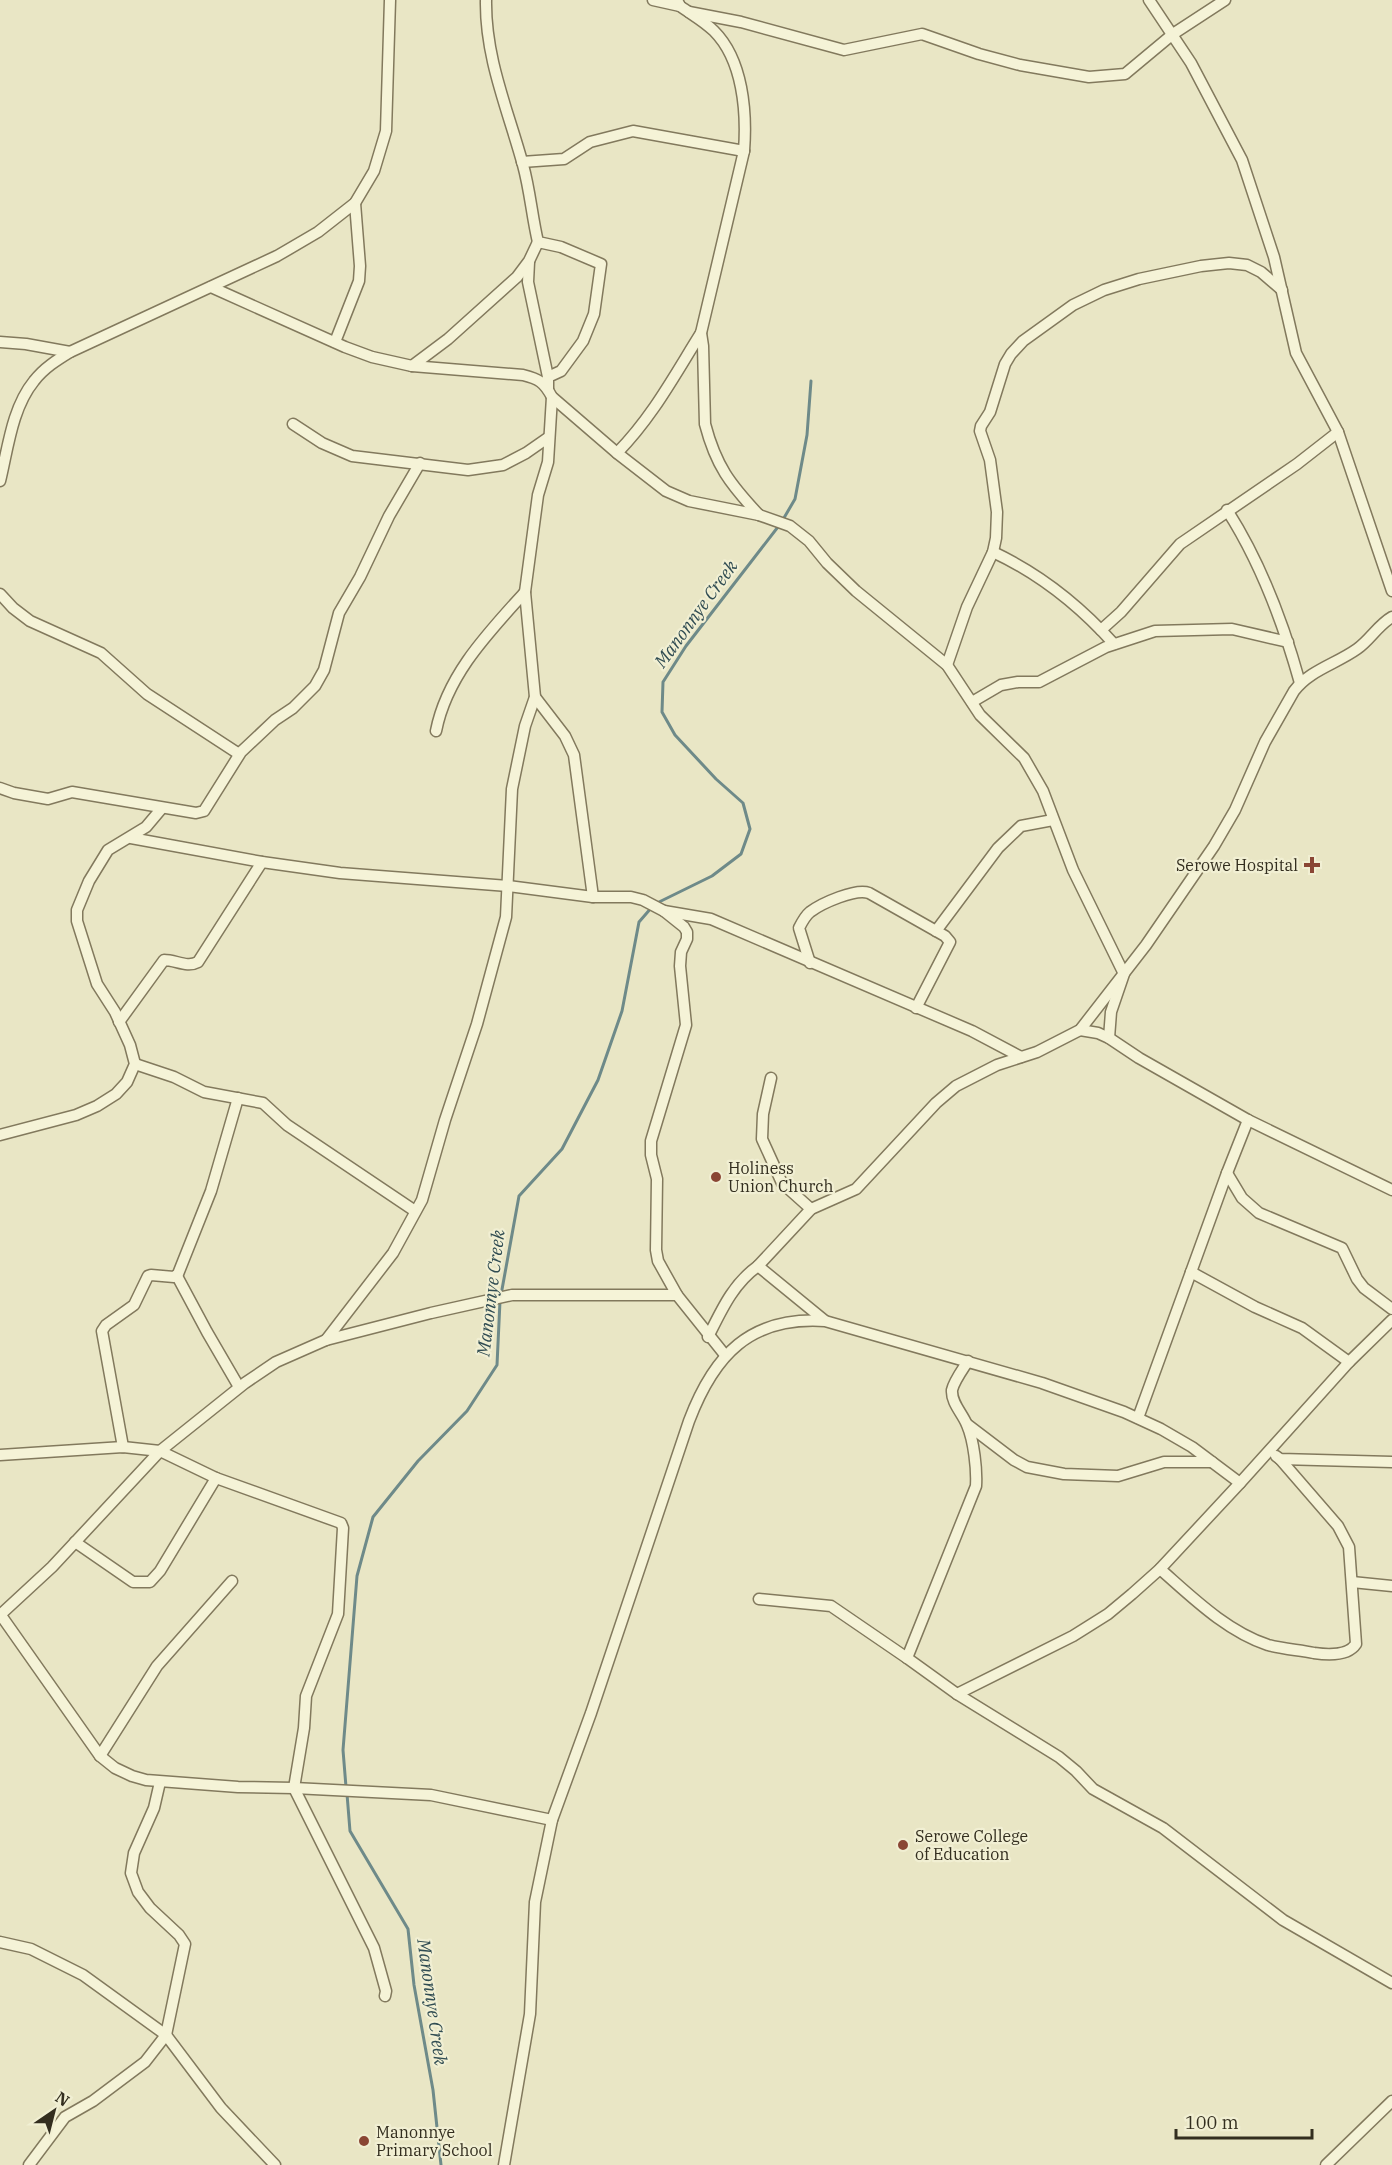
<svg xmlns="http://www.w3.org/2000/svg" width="1392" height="2165" font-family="'IBM Plex Serif',serif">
  <rect width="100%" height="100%" fill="#e9e6c5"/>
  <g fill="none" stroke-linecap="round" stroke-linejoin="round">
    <g stroke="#6e8a89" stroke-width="3">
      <polyline points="657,903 712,876 741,854 750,829 743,803 716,779 675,735 662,712 663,682 686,646 781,523 795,499 807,435 811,381"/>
      <polyline points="501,1295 519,1196 562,1149 598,1080 622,1011 639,922 652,907"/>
      <polyline points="346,1787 343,1750 357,1576 373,1517 418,1461 467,1411 497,1365 500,1301"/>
      <polyline points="347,1794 350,1831 408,1929 414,1985 433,2090 441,2165"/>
    </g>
    <g stroke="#82795d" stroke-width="13">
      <g id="minor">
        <path d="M486,0C485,58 508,110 523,165C530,190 532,217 538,242L561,247L601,264L594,314L583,341L561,371L548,377V389"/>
        <polyline points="653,0 680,6"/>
        <path d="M677,0L680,6C691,14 704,21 714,31C743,60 747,112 744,151L701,333L703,346L705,424C716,466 730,484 759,515"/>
        <polyline points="1149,0 1191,63 1242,160 1274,257 1296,353 1338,432 1392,591"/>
        <polyline points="689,12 741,22 844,50 922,34 979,54 1020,65 1089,77 1125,74 1173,34 1225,0"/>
        <polyline points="522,162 564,159 590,142 633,131 744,151"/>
        <polyline points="529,262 528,282 548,377"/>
        <path d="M211,287L345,347L372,357L412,366L523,375C539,379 544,382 552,397L617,453L666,491L689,501L759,515L790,526L809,541L827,563L856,591L947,665L980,715L1024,758L1043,791L1073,870L1124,974L1111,1012L1109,1038"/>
        <polyline points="0,342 26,344 70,352"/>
        <polyline points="335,342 359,281 360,266 355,203"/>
        <polyline points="412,366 448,339 517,277 529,261 538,242"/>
        <polyline points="293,424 322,443 352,456 468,470 503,465 526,453 549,437"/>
        <path d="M617,453C653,416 674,376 701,333"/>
        <path d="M0,481C8,448 12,408 34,381C44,368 57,360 70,352L277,256L318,232L355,203L374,171L386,131L390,0"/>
        <path d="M1227,510C1261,563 1283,622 1300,683"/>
        <path d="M993,552C1040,574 1080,606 1114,644"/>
        <polyline points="0,594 13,608 30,621 101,653 147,694 239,754"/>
        <polyline points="1101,630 1121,612 1180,544 1297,464 1338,432"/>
        <polyline points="947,665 967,607 993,552 996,538 997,512 990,460 980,431 981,426 990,412 1005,364 1011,354 1023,341 1073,305 1104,290 1139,279 1201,266 1229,263 1247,265 1261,272 1282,290"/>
        <polyline points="535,697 565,736 574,755 593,897"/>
        <polyline points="972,702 1001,685 1018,682 1039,682 1106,647 1155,631 1232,629 1288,642"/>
        <path d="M436,731C447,675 488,633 525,592"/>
        <polyline points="0,788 14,793 48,799 72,792 196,813 204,811 241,752 275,720 293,708 315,686 324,670 339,613 360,577 389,516 420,463"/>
        <polyline points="131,838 262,862 340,873 508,886 593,897 631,897 643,900 664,911 711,919 972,1031 1021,1057"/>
        <polyline points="664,911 684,927 687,932 687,939 681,952 680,966 686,1025 651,1141 651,1155 657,1179 656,1250 658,1261 677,1295"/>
        <polyline points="936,931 998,848 1021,826 1053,820"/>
        <path d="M810,963L799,928C802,922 805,916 810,912C822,903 856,888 869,893L945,936L950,942L916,1008"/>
        <path d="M119,1022L164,960C176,960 187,968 198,962L262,862"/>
        <polyline points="1080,1030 1098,1033 1109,1038 1139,1058 1248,1120 1392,1190"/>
        <polyline points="135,1064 174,1077 204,1092 263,1103 287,1125 415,1211"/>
        <polyline points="771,1078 763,1114 762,1139 782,1183 811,1209"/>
        <polyline points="0,1135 76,1115 97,1106 116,1094 127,1082 135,1064 130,1045 115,1012 97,984 77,921 77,910 89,881 108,850 146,827 162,808"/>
        <polyline points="1227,1173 1242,1198 1259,1213 1342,1248 1357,1279 1364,1288 1392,1309"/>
        <polyline points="1191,1272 1255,1307 1302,1328 1349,1362"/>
        <polyline points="177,1276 207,1332 239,1387"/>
        <path d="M824,1320L758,1266L811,1209L856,1189L936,1103L956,1086L997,1065L1037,1052L1080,1030L1146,945L1214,846L1235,810L1265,742L1294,691C1310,670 1336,664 1357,649C1370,640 1378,625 1392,617"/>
        <path d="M708,1337C722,1309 733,1284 758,1266"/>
        <polyline points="326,1340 393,1253 422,1200 445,1120 477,1024 506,917 512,789 525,726 535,697 525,592 538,495 548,462 552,397"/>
        <path d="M968,1361C963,1369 954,1381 952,1390C951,1403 963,1414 967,1425C974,1441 977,1470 976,1486L907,1658L957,1694L1059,1757L1076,1771L1093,1789L1163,1828L1283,1920L1392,1983"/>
        <polyline points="1138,1418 1227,1173 1248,1120"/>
        <polyline points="968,1425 1014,1460 1027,1467 1064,1474 1118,1476 1164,1462 1212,1462"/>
        <polyline points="123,1447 102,1331 106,1325 134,1305 148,1276 151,1275 174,1277 178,1274 211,1191 238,1098"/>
        <polyline points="0,1455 123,1447 160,1451 216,1478 341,1523 343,1528 338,1614 306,1696 304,1728 294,1788 374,1948 386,1991 385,1996"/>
        <polyline points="1276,1456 1280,1459 1392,1462"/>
        <polyline points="75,1542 133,1582 150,1582 160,1571 216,1478"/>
        <path d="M1160,1569C1192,1597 1226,1631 1268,1645C1283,1649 1299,1650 1314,1653C1327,1655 1348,1656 1356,1644L1349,1547L1338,1526L1280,1459"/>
        <polyline points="1352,1582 1392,1586"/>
        <polyline points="759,1599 831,1606 907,1658"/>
        <polyline points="0,1614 100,1756 115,1768 132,1776 146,1780 238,1787 294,1788 431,1795 552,1820"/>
        <polyline points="0,1615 52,1567 160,1451 245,1383 276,1362 326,1340 431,1313 512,1295 677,1295 725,1355"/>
        <polyline points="957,1694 1073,1636 1108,1614 1132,1594 1160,1569 1240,1483 1349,1362 1392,1320"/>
        <polyline points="100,1756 157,1666 232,1581"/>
        <polyline points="0,1942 31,1949 83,1975 166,2035 221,2108 275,2165"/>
        <polyline points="29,2165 65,2117 93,2101 145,2062 166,2035 185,1944 179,1935 150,1908 138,1892 131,1873 134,1853 154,1808 160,1782"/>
        <path d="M504,2165L530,2014L535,1902L552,1820L591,1713L689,1421C714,1355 750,1316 825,1321L1042,1383L1124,1412L1161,1429L1192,1447L1240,1483"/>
        <polyline points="1326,2165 1392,2101"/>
      </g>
    </g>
    <use href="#minor" stroke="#f5f3d7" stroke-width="10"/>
  </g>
  <g fill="#8a4634" stroke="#f1efd3" stroke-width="2">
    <path d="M1309 856h6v6h6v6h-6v6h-6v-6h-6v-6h6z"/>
    <circle cx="716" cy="1177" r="6"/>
    <circle cx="903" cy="1845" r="6"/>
    <circle cx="364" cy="2141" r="6"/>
  </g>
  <g text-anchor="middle" stroke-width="4.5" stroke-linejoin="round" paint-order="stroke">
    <g font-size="16" fill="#332e1f" stroke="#f1efd3" text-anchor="start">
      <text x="1298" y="871" text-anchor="end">Serowe Hospital</text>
      <text x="728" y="1174">Holiness<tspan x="728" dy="18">Union Church</tspan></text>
      <text x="915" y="1842">Serowe College<tspan x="915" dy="18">of Education</tspan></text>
      <text x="376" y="2138">Manonnye<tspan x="376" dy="18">Primary School</tspan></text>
    </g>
    <g font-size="18" font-style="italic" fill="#304c52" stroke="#f1efd3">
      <text transform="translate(696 614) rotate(-54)" y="6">Manonnye Creek</text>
      <text transform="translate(491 1293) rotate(-83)" y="6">Manonnye Creek</text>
      <text transform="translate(432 2002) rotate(82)" y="6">Manonnye Creek</text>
    </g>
  </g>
  <g transform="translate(54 2111) rotate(35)" stroke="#f1efd3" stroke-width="4.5" paint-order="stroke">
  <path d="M0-4.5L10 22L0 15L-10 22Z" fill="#332e1f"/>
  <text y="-9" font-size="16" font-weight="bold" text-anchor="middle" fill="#332e1f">N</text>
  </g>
  <path d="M1176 2129v9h136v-9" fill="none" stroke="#332e1f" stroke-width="3"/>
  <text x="1185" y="2129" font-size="18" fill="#332e1f" stroke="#f1efd3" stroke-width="4.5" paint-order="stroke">100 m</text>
</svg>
